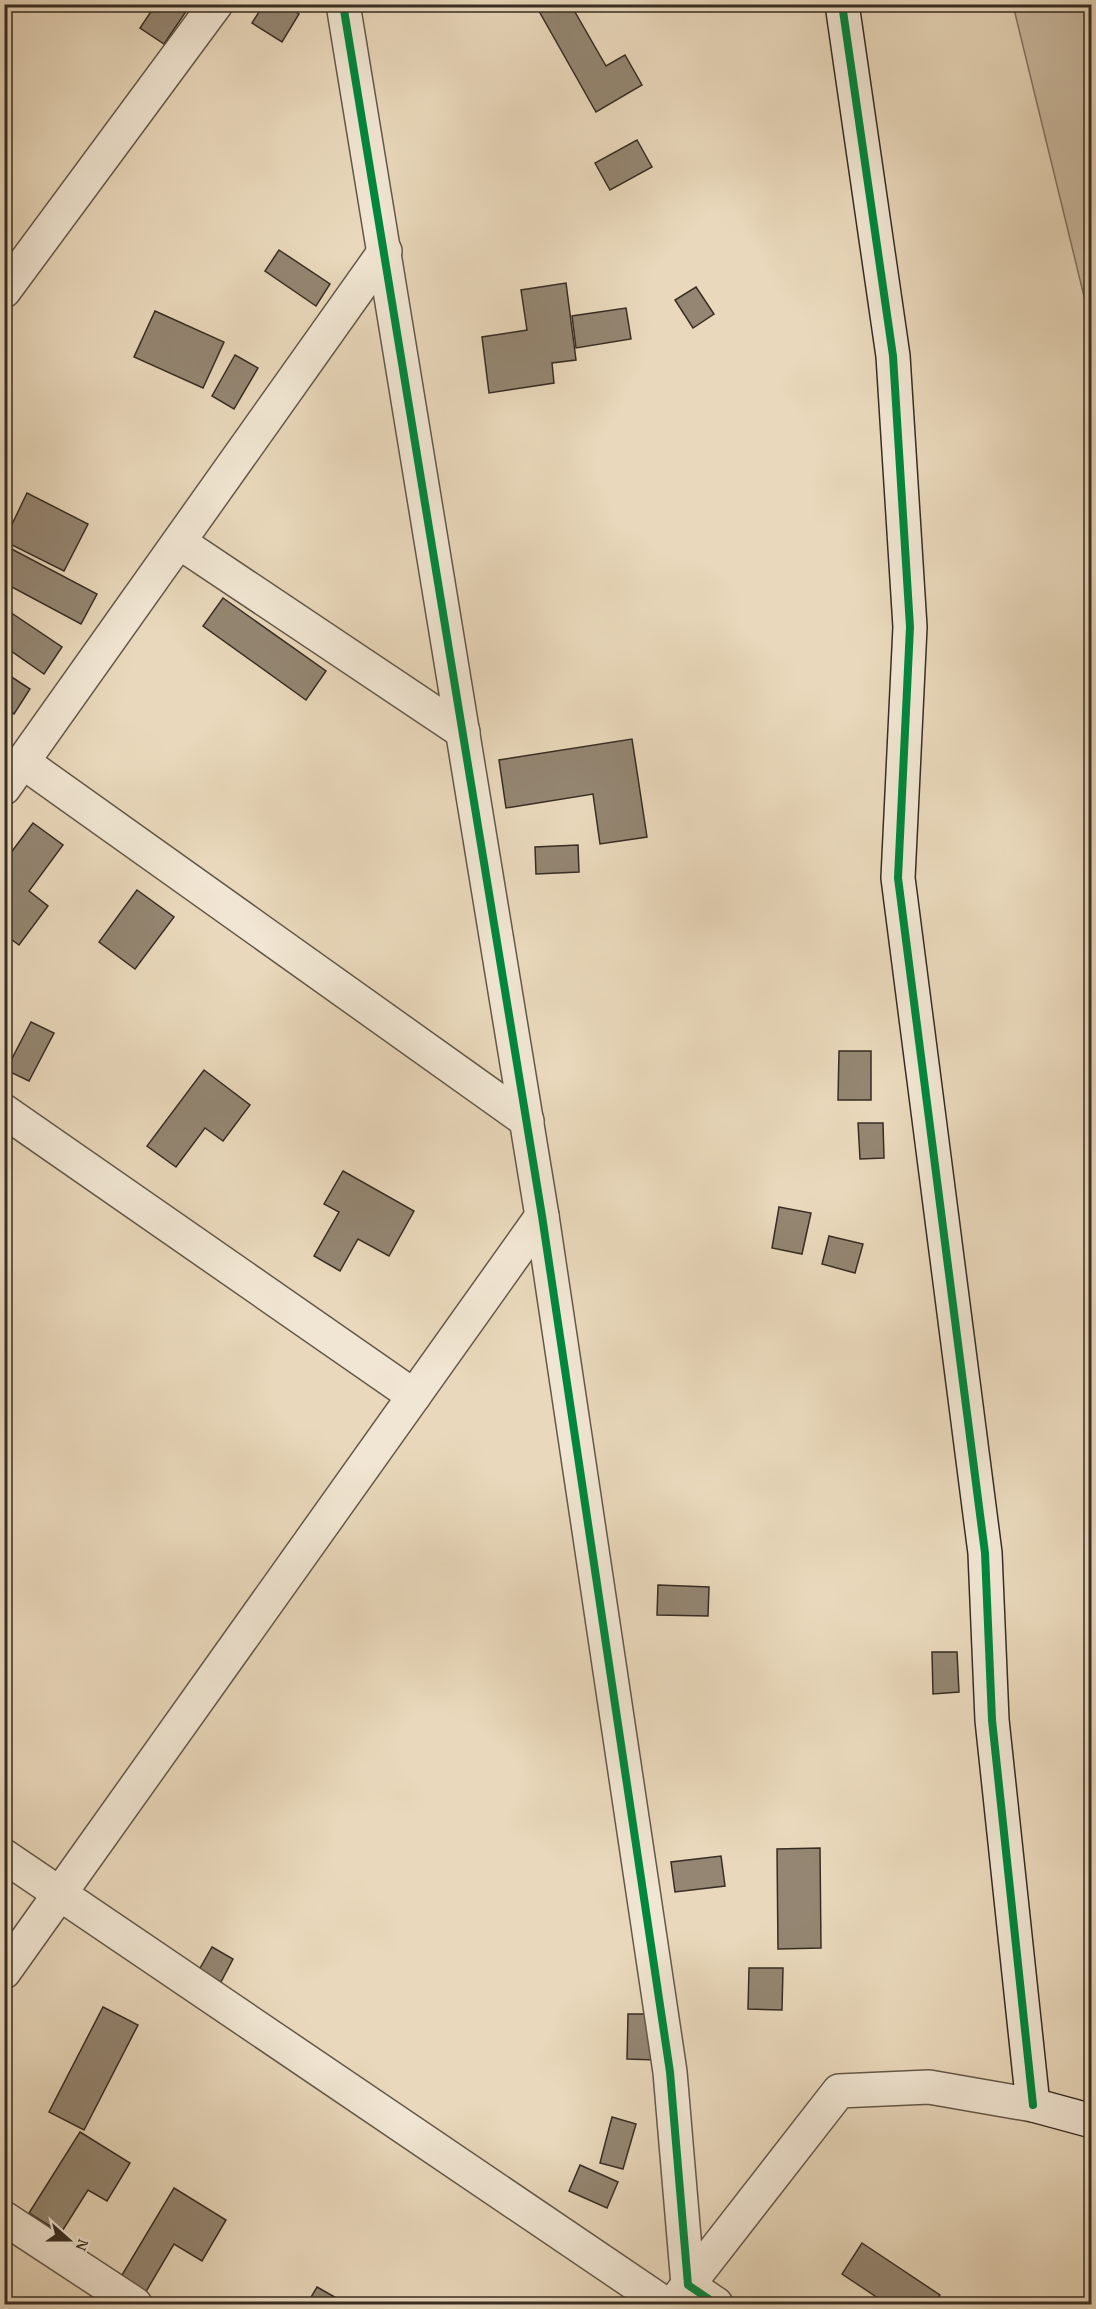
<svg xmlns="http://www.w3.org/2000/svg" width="1096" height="2309" font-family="'Gentium Book Plus',serif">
  <rect width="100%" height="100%" fill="#e9d8bb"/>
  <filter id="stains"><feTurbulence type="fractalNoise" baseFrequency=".00333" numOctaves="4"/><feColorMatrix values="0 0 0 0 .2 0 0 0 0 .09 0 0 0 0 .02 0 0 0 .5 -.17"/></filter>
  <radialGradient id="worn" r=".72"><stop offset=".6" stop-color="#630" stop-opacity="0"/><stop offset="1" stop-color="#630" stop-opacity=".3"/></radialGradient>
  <polygon fill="#cbbba1" stroke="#817462" stroke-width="1.5" points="1013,5 1091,5 1091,325"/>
  <g fill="#948672" stroke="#372d23" stroke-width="1.5">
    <polygon points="156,4 173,4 185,13 164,44 140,28"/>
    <polygon points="264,4 284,4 299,14 282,42 252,23"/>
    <polygon points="535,4 588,4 575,12 606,66 625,55 642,85 596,112"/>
    <polygon points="637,140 652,167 610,190 595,163"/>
    <polygon points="279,250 330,284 316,306 265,271"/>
    <polygon points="566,283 576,360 552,363 554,383 489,393 482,337 527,330 521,290"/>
    <polygon points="696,287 714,314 693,328 675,300"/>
    <polygon points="626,308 631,339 576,348 572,316"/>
    <polygon points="155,311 224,342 203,388 134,357"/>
    <polygon points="235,355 258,368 234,409 212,396"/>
    <polygon points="27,493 88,524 64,571 4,541"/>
    <polygon points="4,545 97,594 81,624 12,587 4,601"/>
    <polygon points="223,598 326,671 306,700 203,626"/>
    <polygon points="4,608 62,647 44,674 4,646"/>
    <polygon points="4,672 30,689 14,714 4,708"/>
    <polygon points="632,739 647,837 600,844 593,794 506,808 499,760"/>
    <polygon points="33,823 63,845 29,891 48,906 19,945 4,934 4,862"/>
    <polygon points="578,845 579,872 536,874 535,847"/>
    <polygon points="137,890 174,917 135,969 99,942"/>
    <polygon points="31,1022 54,1033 29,1081 6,1070"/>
    <polygon points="839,1051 871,1051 871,1100 838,1100"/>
    <polygon points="204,1070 250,1105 223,1141 205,1128 176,1167 147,1146"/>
    <polygon points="858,1123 883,1123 884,1158 860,1159"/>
    <polygon points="343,1171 414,1211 389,1256 358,1239 340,1271 314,1256 339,1212 324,1204"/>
    <polygon points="779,1207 811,1213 802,1254 772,1248"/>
    <polygon points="829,1236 863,1244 855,1273 822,1264"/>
    <polygon points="658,1585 709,1587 708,1616 657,1615"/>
    <polygon points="932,1652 957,1652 959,1692 933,1694"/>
    <polygon points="820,1848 821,1948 778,1949 777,1849"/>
    <polygon points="721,1856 725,1886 675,1892 671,1862"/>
    <polygon points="212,1947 233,1959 221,1982 199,1970"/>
    <polygon points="749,1968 783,1968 782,2010 748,2009"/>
    <polygon points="103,2007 138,2025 84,2130 49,2112"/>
    <polygon points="628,2014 657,2014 656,2060 627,2059"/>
    <polygon points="612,2117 636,2124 623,2169 600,2163"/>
    <polygon points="80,2132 130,2163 107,2201 88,2190 61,2233 29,2213"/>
    <polygon points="580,2165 618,2182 607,2208 569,2191"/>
    <polygon points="174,2188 226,2220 202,2261 174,2244 141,2300 116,2285"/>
    <polygon points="862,2243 940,2295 934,2304 887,2304 842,2274"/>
    <polygon points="317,2287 347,2304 307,2304"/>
  </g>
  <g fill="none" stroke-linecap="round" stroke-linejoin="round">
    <g stroke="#645849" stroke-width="36">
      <g id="street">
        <polyline points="343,4 542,1216 670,2072 688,2285 716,2304"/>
        <polyline points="4,291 216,4"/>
        <polyline points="179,542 463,732"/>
        <polyline points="23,762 527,1121"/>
        <polyline points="4,788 385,251"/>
        <polyline points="4,1111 414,1396"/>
        <polyline points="4,1856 665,2304"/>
        <polyline points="4,1972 542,1216"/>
        <polyline points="4,2218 135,2304"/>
        <polyline points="681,2294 839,2091 929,2087 1033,2105"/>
      </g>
    </g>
    <g stroke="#372d23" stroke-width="36">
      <polyline id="secondary" points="842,4 893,356 910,627 898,878 985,1553 992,1720 1033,2105 1092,2121"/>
    </g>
    <use href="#street" stroke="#f1e6d3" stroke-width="33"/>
    <use href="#secondary" stroke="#f1e6d3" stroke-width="33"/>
    <g stroke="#f1e6d3" stroke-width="11">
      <g id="cycleway">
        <polyline points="343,4 542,1216 670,2072 688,2285 716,2304"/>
        <polyline points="842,4 893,356 910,627 898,878 985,1553 992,1720 1033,2105"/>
      </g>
    </g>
    <use href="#cycleway" stroke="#00873e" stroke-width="8"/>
  </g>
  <rect width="1096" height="2309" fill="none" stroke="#e9d8bb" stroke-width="24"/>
  <rect x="6" y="6" width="1084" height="2297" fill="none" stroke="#372d23" stroke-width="3"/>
  <rect x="12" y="12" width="1072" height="2285" fill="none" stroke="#372d23" stroke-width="1.5"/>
  <g transform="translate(69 2240) rotate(111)" stroke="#f1e6d3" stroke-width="4.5" paint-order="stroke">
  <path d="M0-4.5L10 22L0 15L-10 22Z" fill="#372d23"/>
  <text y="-9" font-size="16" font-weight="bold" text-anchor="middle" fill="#372d23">N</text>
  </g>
  <rect width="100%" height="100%" filter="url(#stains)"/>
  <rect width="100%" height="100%" fill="url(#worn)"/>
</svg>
